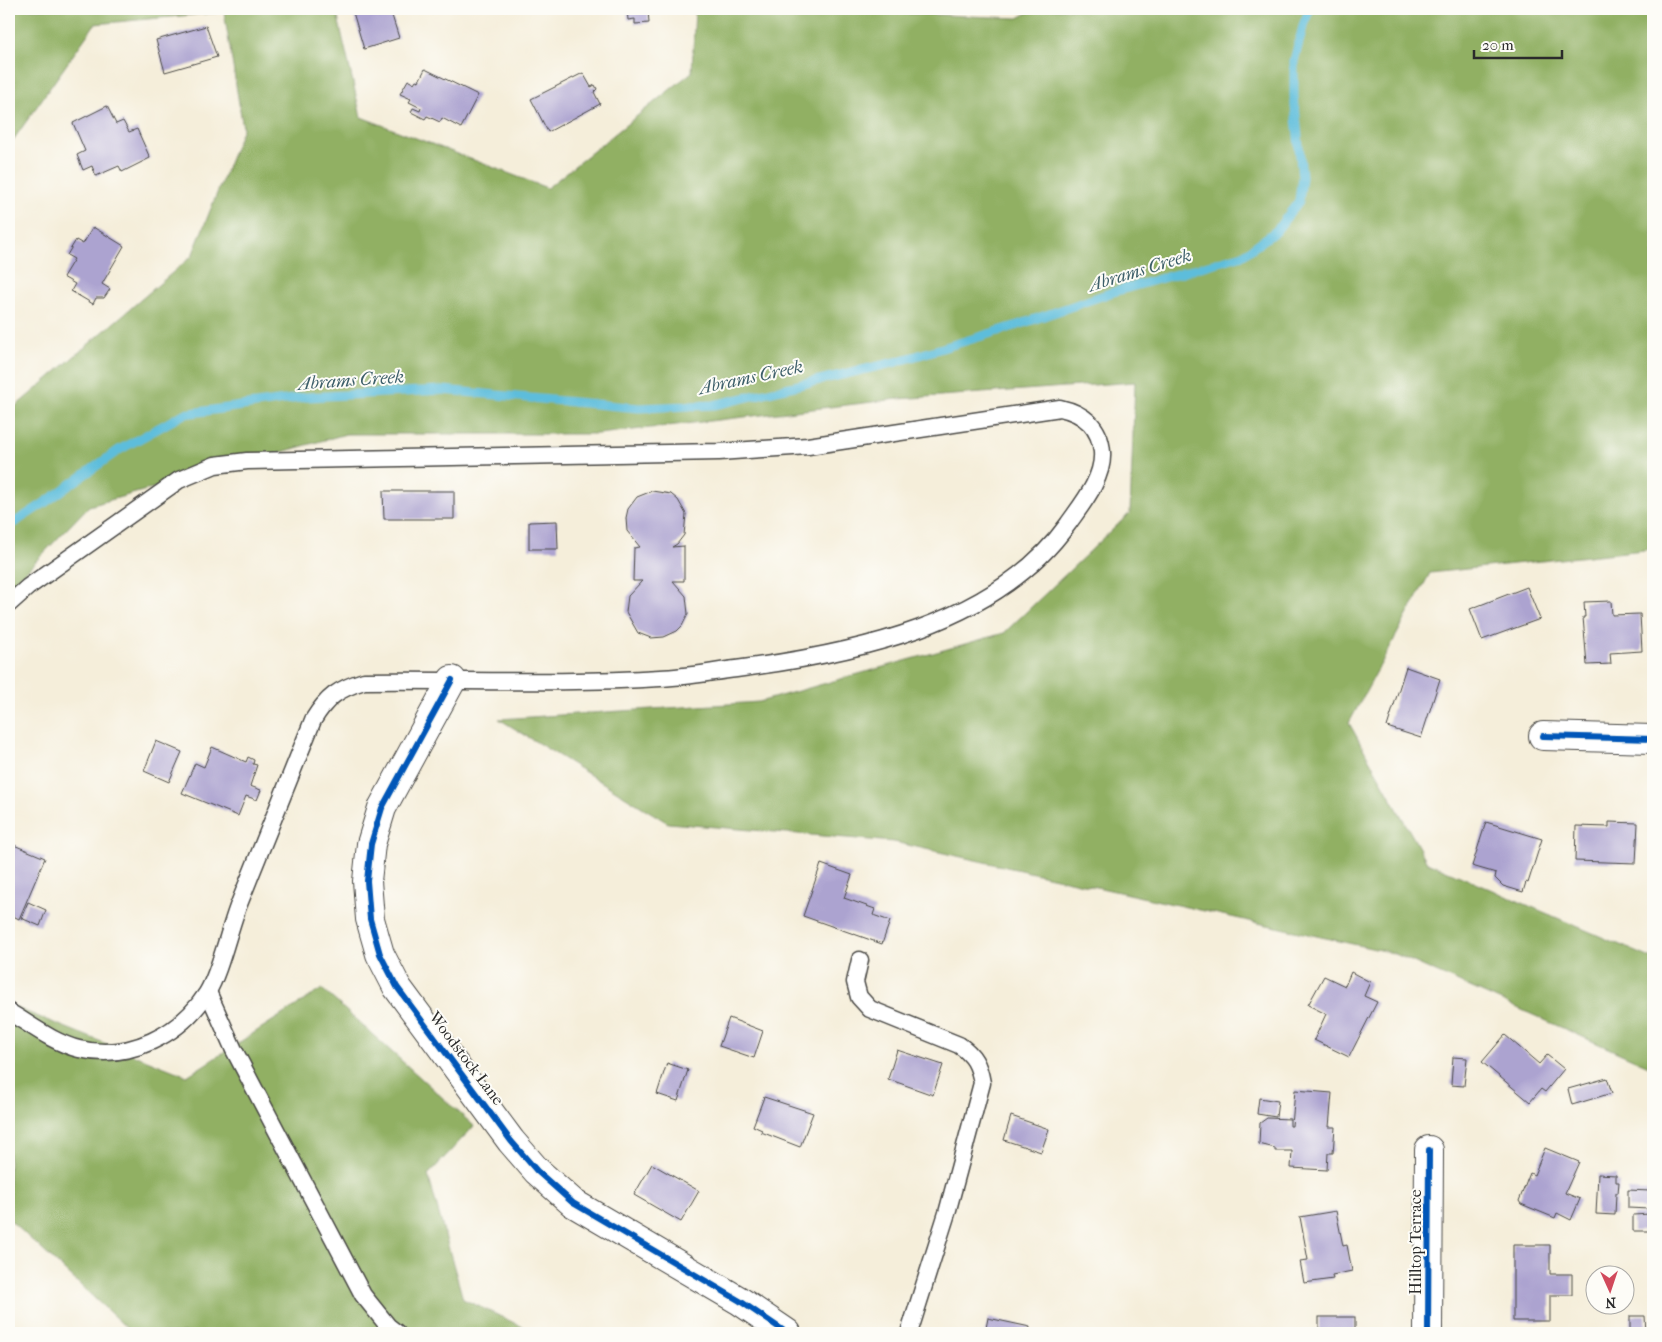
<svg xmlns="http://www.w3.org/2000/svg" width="1662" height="1342" font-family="'IM FELL French Canon',serif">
  <rect width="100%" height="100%" fill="#fdfcf7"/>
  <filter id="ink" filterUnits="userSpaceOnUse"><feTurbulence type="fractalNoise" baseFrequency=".02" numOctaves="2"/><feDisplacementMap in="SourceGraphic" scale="10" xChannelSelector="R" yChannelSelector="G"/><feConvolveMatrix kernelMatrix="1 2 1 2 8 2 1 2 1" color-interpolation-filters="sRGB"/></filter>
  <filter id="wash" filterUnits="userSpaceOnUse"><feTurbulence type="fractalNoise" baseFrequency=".0096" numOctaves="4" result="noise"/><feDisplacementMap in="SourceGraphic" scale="20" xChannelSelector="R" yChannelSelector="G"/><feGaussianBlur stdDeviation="1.12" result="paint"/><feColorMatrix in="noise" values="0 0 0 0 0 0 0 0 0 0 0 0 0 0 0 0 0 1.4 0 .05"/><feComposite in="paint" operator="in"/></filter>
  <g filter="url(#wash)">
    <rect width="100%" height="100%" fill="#f5eeda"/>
    <g fill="#91b063" stroke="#5e6e47">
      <polygon points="9,9 336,9 361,117 547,188 692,72 695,9 867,9 869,12 1018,18 1035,9 1653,9 1653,549 1430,573 1349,723 1427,862 1653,959 1653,1068 1393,953 894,842 668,823 499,719 759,702 1004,633 1130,513 1135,382 898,399 599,434 346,434 89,506 9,589 9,412 192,256 243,128 224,12 95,24 9,146"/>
      <polygon points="322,989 474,1126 428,1175 463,1299 536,1333 132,1333 9,1219 9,1005 187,1076"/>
    </g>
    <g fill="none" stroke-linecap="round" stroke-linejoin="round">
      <polyline stroke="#5dbddb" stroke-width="9" points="9,526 43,504 119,450 184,414 307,397 442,390 639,408 714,405 896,362 1015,326 1110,293 1243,255 1276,231 1299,201 1302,177 1294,96 1294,61 1304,23 1310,9"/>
    </g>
    <g id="blocks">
      <g fill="#aca3d0">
        <polygon points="352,9 390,9 399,38 364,49"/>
        <polygon points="627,9 648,9 649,23 635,24 635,19 628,20"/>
        <polygon points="206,26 217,57 165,72 156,40"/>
        <polygon points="425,69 478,95 461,128 442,118 440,122 427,116 425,119 411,112 413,108 420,111 421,108 409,102 411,99 400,94 408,80 414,83 416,80 419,81"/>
        <polygon points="583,73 591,87 595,85 597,89 594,92 600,104 548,132 531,99"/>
        <polygon points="107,106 116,124 123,121 129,132 137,129 150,158 122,172 119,166 96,176 92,166 83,170 77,155 85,151 73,123"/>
        <polygon points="93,227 124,246 102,284 110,289 104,298 96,298 93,304 71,291 75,284 63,277 74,259 67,255 76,240 83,244"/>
        <polygon points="383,491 454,491 454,519 384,519"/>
        <polygon points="652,491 671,494 678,500 686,514 684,535 677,544 672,547 684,546 684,581 673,581 686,596 688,614 682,626 677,631 664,637 651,638 638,633 626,612 628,596 642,581 633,581 634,548 640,547 627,531 626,518 628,509 637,497"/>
        <polygon points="557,521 558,549 529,549 529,522"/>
        <polygon points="1527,587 1540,619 1482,640 1470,609"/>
        <polygon points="1611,601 1612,615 1640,614 1642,651 1610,653 1611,664 1587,665 1583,617 1585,617 1584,602"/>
        <polygon points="1406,667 1440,679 1421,738 1387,727"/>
        <polygon points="156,741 182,752 169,782 144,771"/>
        <polygon points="212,747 246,762 248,757 254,760 253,764 257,765 250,786 261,790 257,800 246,796 238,816 182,793 195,763 204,767"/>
        <polygon points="1486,822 1542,839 1528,883 1526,882 1523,892 1503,886 1495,878 1496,873 1472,866"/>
        <polygon points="1609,822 1638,823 1636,863 1575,861 1576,826 1609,827"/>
        <polygon points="9,843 45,858 19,919 9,914"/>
        <polygon points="821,864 852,875 844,898 875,909 873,915 890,921 882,944 803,916"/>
        <polygon points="28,902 46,910 40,926 21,918"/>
        <polygon points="1351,972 1370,982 1364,996 1377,1002 1349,1057 1314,1040 1326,1014 1308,1005 1324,976 1345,986"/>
        <polygon points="729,1018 763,1031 754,1058 719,1046"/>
        <polygon points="1505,1035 1539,1064 1547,1055 1564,1069 1545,1092 1541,1089 1530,1102 1482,1062"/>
        <polygon points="897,1050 943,1065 933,1095 888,1079"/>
        <polygon points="1453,1057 1467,1058 1464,1086 1451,1085"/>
        <polygon points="667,1063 688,1070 678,1101 657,1094"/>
        <polygon points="1607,1078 1612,1093 1572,1105 1568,1089"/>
        <polygon points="1295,1090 1332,1093 1329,1127 1335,1127 1333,1153 1328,1153 1327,1170 1291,1168 1292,1151 1275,1151 1275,1148 1259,1144 1260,1123 1267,1118 1290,1119 1290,1126 1292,1126"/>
        <polygon points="764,1097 813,1113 800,1147 761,1132 762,1130 753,1126"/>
        <polygon points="1259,1098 1278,1101 1276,1117 1257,1114"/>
        <polygon points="1011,1116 1049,1129 1041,1152 1004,1140"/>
        <polygon points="1545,1148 1579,1162 1565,1193 1580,1199 1571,1220 1557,1213 1555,1218 1521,1204 1519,1201 1530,1173 1534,1175"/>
        <polygon points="652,1164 699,1191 681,1222 634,1195"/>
        <polygon points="1598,1174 1616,1175 1616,1182 1619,1182 1618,1193 1616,1193 1615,1215 1596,1214"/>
        <polygon points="1628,1190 1650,1191 1649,1209 1628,1208"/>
        <polygon points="1336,1211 1343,1246 1347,1245 1352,1271 1332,1275 1333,1279 1304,1283 1300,1261 1308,1260 1300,1217"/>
        <polygon points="1650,1214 1650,1231 1633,1231 1633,1215"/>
        <polygon points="1513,1245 1550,1245 1550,1274 1572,1274 1572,1295 1550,1295 1550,1321 1513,1321"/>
        <polygon points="1630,1316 1645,1316 1646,1333 1630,1333"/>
        <rect x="1319" y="1317" width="36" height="16"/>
        <polygon points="988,1318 1030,1327 1029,1333 985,1333"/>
      </g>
    </g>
  </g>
  <g filter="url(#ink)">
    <use href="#blocks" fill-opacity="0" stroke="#494845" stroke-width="1"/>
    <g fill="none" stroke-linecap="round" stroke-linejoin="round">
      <g stroke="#494845" stroke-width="19">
        <g id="service">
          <path d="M9,604L28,587L179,480L215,465L247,461L719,452L808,446L1060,408C1083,413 1100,426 1102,452C1104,478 1082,504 1068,524C996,625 852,654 736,669C711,672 686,677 660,678C562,684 463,680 364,681C338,689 327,697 313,720C288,782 263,843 239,904C229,929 220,972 207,993C180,1035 129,1061 79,1049C54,1043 31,1025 9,1012"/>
          <path d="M860,960L855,982L859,997L870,1009L959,1045C974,1055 979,1065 982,1083L947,1213L909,1333"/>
          <polyline points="208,992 234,1050 363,1295 388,1326 397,1333"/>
        </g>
      </g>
      <g stroke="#494845" stroke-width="30">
        <g id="minor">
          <polyline points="452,680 382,808 371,844 367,881 370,919 380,954 397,987 511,1141 537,1171 573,1203 740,1301 787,1333"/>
          <polyline points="1543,736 1653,739"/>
          <polyline points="1428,1333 1429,1150"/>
        </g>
      </g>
      <use href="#service" stroke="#fff" stroke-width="16"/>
      <use href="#minor" stroke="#fff" stroke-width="28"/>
      <g stroke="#fdfcf7" stroke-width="9">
        <g id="cycleway">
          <polyline points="452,680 382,808 371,844 367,881 370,919 380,954 397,987 511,1141 537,1171 573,1203 740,1301 787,1333"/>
          <polyline points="1543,736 1653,739"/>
          <polyline points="1428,1333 1429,1150"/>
        </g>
      </g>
      <use href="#cycleway" stroke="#0057b8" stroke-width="6"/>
    </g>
  </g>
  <g text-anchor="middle" stroke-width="4" stroke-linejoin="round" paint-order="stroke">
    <g font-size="16" fill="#2b2b2b" stroke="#fdfcf7">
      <text transform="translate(467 1058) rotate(53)" y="6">Woodstock Lane</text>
      <text transform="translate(1415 1242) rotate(-90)" y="6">Hilltop Terrace</text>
    </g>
    <g font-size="18" font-style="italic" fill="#3c5e69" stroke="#fdfcf7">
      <text transform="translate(1140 270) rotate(-17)" y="6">Abrams Creek</text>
      <text transform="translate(751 377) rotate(-12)" y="6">Abrams Creek</text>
      <text transform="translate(351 380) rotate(-4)" y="6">Abrams Creek</text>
    </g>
  </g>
  <rect width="1662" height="1342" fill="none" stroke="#fdfcf7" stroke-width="30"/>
  <g transform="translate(1610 1290) rotate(177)"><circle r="24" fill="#fdfcf7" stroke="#a9a8a5"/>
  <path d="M0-4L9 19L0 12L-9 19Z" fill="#d1495b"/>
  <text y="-8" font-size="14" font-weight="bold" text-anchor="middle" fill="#2b2b2b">N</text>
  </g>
  <path d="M1474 50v8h88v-8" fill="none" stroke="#2b2b2b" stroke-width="2.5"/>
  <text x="1482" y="50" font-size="15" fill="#2b2b2b" stroke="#fdfcf7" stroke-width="4" paint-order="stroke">20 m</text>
</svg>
